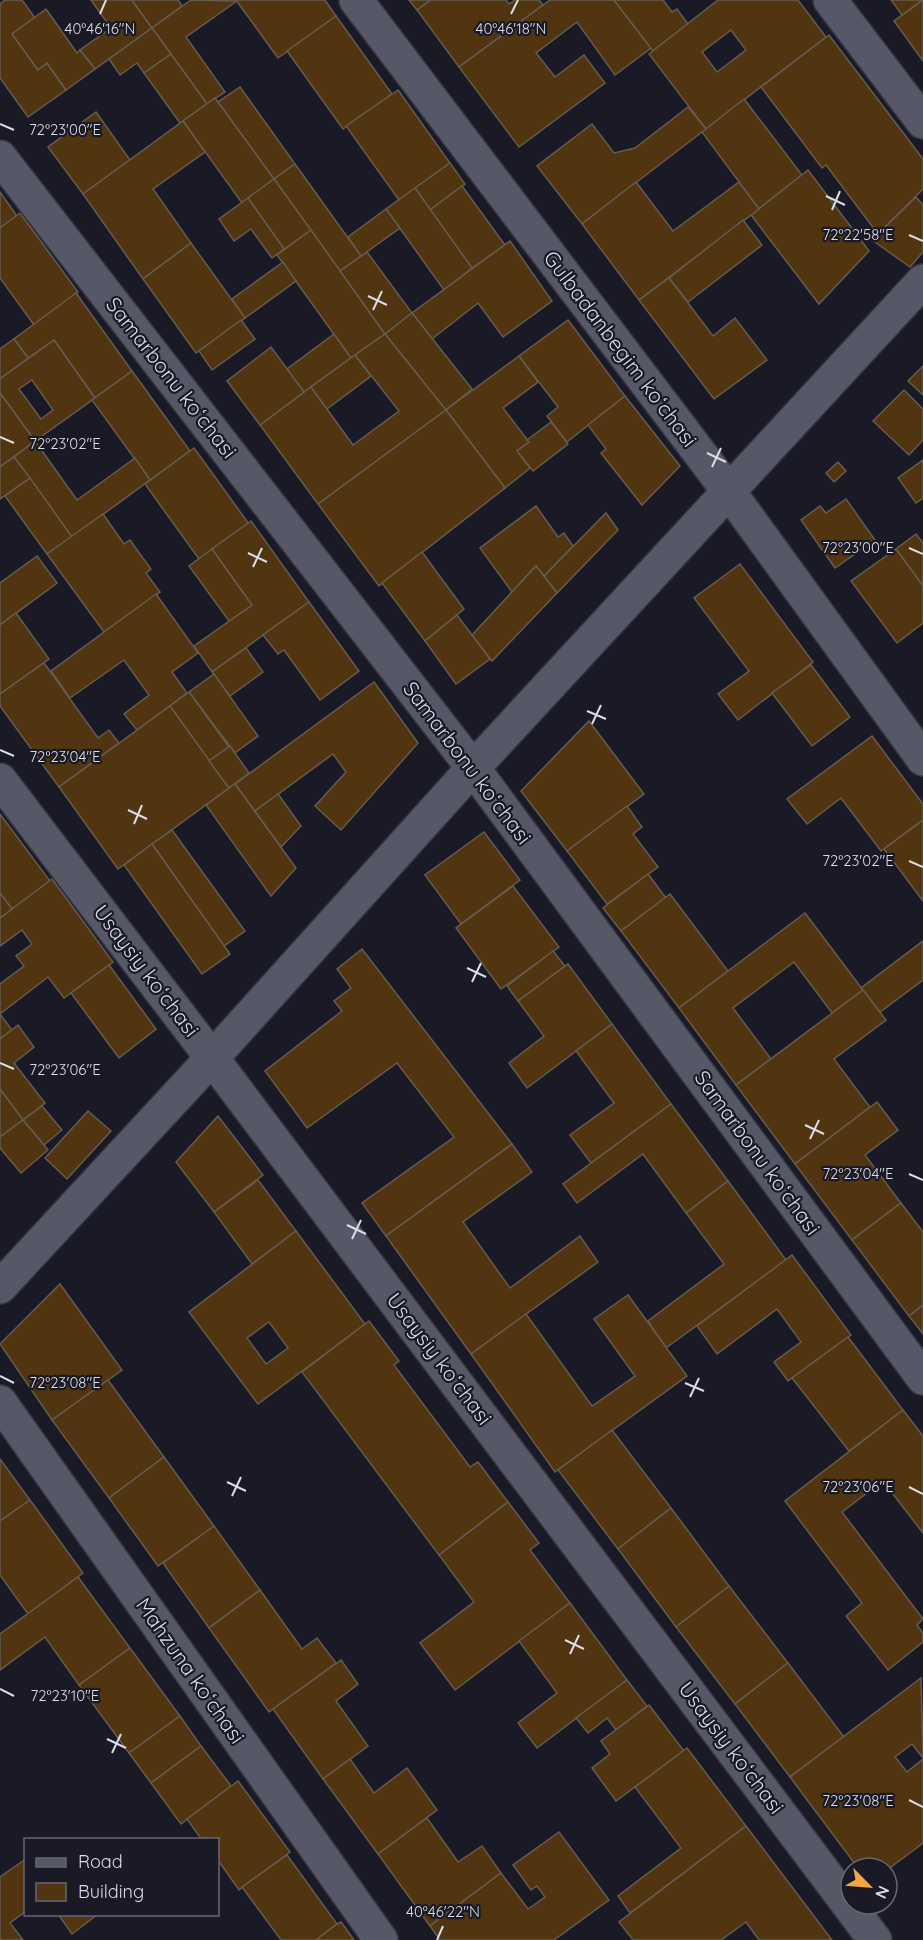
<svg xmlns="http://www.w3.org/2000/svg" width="923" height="1940" font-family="Quicksand,sans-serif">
  <rect width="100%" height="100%" fill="#1a1a27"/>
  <g fill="#513510" stroke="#665b4f" stroke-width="1.5" fill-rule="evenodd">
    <polygon points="5,0 22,0 35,18 12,34 38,70 47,63 66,90 28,117 0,78 0,4"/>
    <polygon points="91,0 132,0 152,28 95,69 80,50 111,28"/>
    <polygon points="132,0 178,0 182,6 152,28"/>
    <polygon points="191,0 237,1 186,37 225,92 207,104 152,28"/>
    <polygon points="325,0 336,16 278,58 236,0"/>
    <polygon points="409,0 431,0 417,10"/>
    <polygon points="431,0 506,0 509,4 515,0 539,0 543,5 459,67 417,10"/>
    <polygon points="550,0 614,0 651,48 615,75 577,22 536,53 555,77 584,55 605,83 519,147 459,67"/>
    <polygon points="614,0 663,0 672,12 677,9 688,24 653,51"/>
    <path d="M718,0H798L826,37L706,129L649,54ZM731,30L746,50L717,72L702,52Z"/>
    <polygon points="891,0 923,0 902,15"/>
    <polygon points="923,0 923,61 894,21"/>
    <polygon points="46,9 77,53 80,50 95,69 66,90 47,63 38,70 12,34"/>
    <polygon points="336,16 392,94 343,129 287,51"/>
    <polygon points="152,28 171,54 144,73 137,63 120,75 109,59"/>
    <polygon points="829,35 923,159 923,189 878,234 826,165 822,168 761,87"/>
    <polygon points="171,54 207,104 180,123 144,73"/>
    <polygon points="240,87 295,164 274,179 218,102"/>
    <polygon points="398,90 450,163 399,200 346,126"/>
    <polygon points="215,98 274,179 242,203 183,121"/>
    <polygon points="744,99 802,175 759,209 702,132"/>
    <polygon points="688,107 706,129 582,224 537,166 592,124 614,153 635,148"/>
    <polygon points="96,112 130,160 83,194 48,147"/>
    <polygon points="183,121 205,152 153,189 191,243 143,279 83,194"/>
    <polygon points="450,163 465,184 430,210 415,188"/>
    <polygon points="295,164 361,256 340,271 274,179"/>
    <polygon points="808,170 869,251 819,304 751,215"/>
    <polygon points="274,179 311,230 284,249 248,198"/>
    <polygon points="636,182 673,231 739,182 759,209 639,300 582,224"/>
    <polygon points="462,186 505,245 472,268 430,210"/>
    <polygon points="415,188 472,268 444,290 386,209"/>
    <polygon points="0,192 17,216 0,228"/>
    <polygon points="916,197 923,205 923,252 910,267 872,240"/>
    <polygon points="248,198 284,249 272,258 251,229 234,241 219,219"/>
    <polygon points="386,209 400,228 361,256 348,237"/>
    <polygon points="20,213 78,292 34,325 0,278 0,228"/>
    <polygon points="743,220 762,245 688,302 669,278"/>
    <polygon points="311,230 385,334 351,358 277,255"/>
    <polygon points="510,241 552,301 503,337 478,303 432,339 412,313"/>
    <polygon points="191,243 245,318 196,353 143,279"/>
    <polygon points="367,252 412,313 385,334 340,271"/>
    <polygon points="283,262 296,281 245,318 232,299"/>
    <polygon points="669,278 713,336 735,318 767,360 714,399 639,300"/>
    <polygon points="76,293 132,371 95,398 54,340 28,358 14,339"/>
    <polygon points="412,313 472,389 446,410 385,334"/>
    <polygon points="241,320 255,339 212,370 199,351"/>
    <polygon points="568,320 625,396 567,442 547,416 558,407 519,356"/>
    <polygon points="334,334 351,358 304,392 287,369"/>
    <polygon points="385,334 446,410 318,504 260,425 311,387 353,445 399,411 355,355"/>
    <polygon points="14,339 28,358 0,379 0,349"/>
    <path d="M54,340L95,398L35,441L0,393V379ZM32,380L53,410L41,419L19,389Z"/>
    <polygon points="271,347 304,392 260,425 227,381"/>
    <polygon points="355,355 371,376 327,409 311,387"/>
    <polygon points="519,356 538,382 503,408 529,442 517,451 530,468 505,488 446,410"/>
    <polygon points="923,366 923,395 908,381"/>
    <polygon points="132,371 190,451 150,480 92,400"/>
    <polygon points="904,390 923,409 923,440 909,455 873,421"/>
    <polygon points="0,393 35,441 0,467"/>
    <polygon points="625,396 680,466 642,505 601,453 606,449 588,425"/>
    <polygon points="446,410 505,488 379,586 318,504"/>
    <polygon points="551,422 568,444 533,471 517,451 529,442 527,440"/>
    <polygon points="35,441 77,500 135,458 150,480 72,537 14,457"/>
    <polygon points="194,448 249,524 199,559 145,484"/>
    <polygon points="14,457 30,478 0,499 0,467"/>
    <polygon points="923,460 923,498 916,503 898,478"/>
    <polygon points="838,462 846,471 834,482 826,473"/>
    <polygon points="30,478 72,537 47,554 5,496"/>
    <polygon points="846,499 875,540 835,568 801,520 820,506 826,513"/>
    <polygon points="536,506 558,537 564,533 573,546 544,576 536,566 512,592 480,548"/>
    <polygon points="606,513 618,530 557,593 544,576"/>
    <polygon points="103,514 124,544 130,540 151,569 146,573 160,592 104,632 47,554"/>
    <polygon points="251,521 309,602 212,672 194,646 252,605 212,549"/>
    <polygon points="916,534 923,543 923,586 896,549"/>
    <polygon points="212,549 252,605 229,621 189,566"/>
    <polygon points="896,549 923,586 923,623 897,643 851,581"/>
    <polygon points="422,552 464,609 425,641 382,583"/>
    <polygon points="37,556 57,583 0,625 0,583"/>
    <polygon points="740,564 813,662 738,720 718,694 749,671 694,598"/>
    <polygon points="536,566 557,593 492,661 472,635"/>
    <polygon points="156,594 198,653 172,672 187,693 137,730 124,714 149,695 124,660 70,698 51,671"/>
    <polygon points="309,602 359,671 320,700 284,650 278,654 263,635"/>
    <polygon points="16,613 49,659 0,694 0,625"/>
    <polygon points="457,615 490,659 456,684 425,641"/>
    <polygon points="246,648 263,672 230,696 212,672"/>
    <polygon points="44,663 98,738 109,730 119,743 59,787 0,706 0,694"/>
    <polygon points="811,665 850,717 812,746 772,693"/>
    <polygon points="214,674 258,736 235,753 189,692"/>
    <polygon points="374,682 418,743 341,830 315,806 346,772 333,754 255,811 235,784"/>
    <polygon points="189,692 229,747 209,761 170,706"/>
    <polygon points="170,706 229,788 118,869 59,787"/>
    <polygon points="589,721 644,794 567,851 521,791"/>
    <polygon points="872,736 923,804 923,820 881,851 841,798 807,824 787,799"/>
    <polygon points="230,746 249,773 229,788 209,761"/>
    <polygon points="235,784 296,868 271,896 206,805"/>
    <polygon points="278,794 301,826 281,847 255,811"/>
    <polygon points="627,806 642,827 633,834 658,867 607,904 567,851"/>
    <polygon points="0,814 50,881 12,909 0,893"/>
    <polygon points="923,820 923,901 884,849"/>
    <polygon points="172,830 245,931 224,946 152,844"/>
    <polygon points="484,832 520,880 461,924 425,875"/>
    <polygon points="152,844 230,954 202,974 124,865"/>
    <polygon points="648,874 666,898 621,931 603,908"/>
    <polygon points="52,879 113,962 64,998 48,977 0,1014 12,1030 0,1039 0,984 24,966 16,956 32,944 22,930 0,946 0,918"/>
    <polygon points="513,886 559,947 501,989 456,928"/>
    <polygon points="0,893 12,909 0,918"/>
    <polygon points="670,894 728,971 679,1008 621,931"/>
    <polygon points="805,913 863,990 832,1013 794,962 733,1008 771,1059 736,1085 679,1008"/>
    <polygon points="923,941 923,980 880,1012 861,988"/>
    <polygon points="362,949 512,1144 386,1236 362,1203 454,1137 397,1063 307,1128 265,1071 342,1011 334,1001 351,988 337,969"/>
    <polygon points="553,951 565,966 518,1001 507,986"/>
    <polygon points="568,964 612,1024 527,1088 509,1063 544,1036 518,1001"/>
    <polygon points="109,965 156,1029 119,1058 71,993"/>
    <polygon points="863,990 886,1020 834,1059 870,1107 795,1164 736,1085"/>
    <polygon points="612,1024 671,1104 591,1163 570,1135 614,1103 576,1051"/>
    <polygon points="18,1025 34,1047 14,1063 45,1103 23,1120 0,1089 0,1039"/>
    <polygon points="0,1089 23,1120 0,1137"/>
    <polygon points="877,1102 898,1130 865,1155 901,1203 852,1240 795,1164"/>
    <polygon points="671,1104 728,1181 686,1213 643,1154 577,1203 563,1184"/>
    <polygon points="42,1106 62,1130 44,1145 23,1120"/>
    <polygon points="88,1111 111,1131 67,1179 45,1158"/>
    <polygon points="218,1116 263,1175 214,1212 176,1162"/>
    <polygon points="23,1120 48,1150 21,1173 0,1148 0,1137"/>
    <polygon points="512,1144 532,1172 463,1222 510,1288 580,1236 598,1262 471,1354 386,1236"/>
    <polygon points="258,1180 296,1231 252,1264 214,1212"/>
    <polygon points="728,1181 786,1260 666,1348 648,1321 724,1264 686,1213"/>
    <polygon points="901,1203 923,1232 923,1305 909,1316 852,1240"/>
    <path d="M296,1231L365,1324L258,1404L189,1312ZM269,1322L288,1348L266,1364L247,1338Z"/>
    <polygon points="792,1255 851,1335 788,1381 774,1362 801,1342 777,1309 717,1354 697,1326"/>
    <polygon points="60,1284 122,1370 52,1420 0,1344"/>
    <polygon points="628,1295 687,1376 555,1472 471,1354 526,1314 592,1406 635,1376 594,1319"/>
    <polygon points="923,1305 923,1334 909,1316"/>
    <polygon points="369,1321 399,1361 394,1365 470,1467 478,1462 508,1502 439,1555 302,1372"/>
    <polygon points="848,1337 903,1410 849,1451 792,1378"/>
    <polygon points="108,1380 164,1457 109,1498 52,1420"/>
    <polygon points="903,1410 923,1436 923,1533 883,1481 842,1512 923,1619 917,1625 923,1633 923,1642 888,1670 846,1616 862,1603 785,1501"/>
    <polygon points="612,1430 671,1508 618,1549 558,1470"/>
    <polygon points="164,1457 214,1526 158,1566 109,1498"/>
    <polygon points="0,1459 30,1500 0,1521"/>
    <polygon points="30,1500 83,1573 28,1614 0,1575 0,1521"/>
    <polygon points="508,1502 539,1543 530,1550 570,1603 455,1690 420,1643 474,1602 439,1555"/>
    <polygon points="671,1508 729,1586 676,1627 618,1549"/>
    <polygon points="214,1526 260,1590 209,1628 163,1563"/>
    <polygon points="78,1577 130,1648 79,1685 45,1637 0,1670 0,1634"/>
    <polygon points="729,1586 788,1663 735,1704 676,1627"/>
    <polygon points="260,1590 302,1649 317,1638 336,1663 269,1712 209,1628"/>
    <polygon points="570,1603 627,1680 537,1748 518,1723 557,1693 519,1641"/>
    <polygon points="130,1648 180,1716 129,1753 79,1685"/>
    <polygon points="341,1660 358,1684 336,1701 368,1746 323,1779 273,1709"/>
    <polygon points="788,1663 844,1737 790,1777 735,1704"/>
    <polygon points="921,1678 923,1758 912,1744 895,1757 907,1772 923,1759 923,1843 887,1870 858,1868 790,1777"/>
    <polygon points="627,1680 647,1706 616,1730 607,1718 588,1733 576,1718"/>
    <polygon points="649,1705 684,1751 616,1801 592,1768 610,1754 601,1741"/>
    <polygon points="180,1716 201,1746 151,1783 129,1753"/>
    <polygon points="201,1746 231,1786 181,1824 151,1783"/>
    <polygon points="687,1748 746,1826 630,1913 618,1896 681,1848 635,1787"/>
    <polygon points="350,1759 374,1793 407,1768 437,1810 378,1854 323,1779"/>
    <polygon points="238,1781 290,1852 239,1890 218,1860 218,1840 202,1840 187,1819"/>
    <polygon points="427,1818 458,1862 482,1846 501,1873 430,1926 378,1854"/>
    <polygon points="746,1826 832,1940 759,1940 746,1922 721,1940 633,1940 619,1922"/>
    <polygon points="559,1832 609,1900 554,1940 440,1940 430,1926 501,1873 528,1909 545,1897 537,1886 531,1890 513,1865"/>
    <polygon points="287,1855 337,1924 316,1940 281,1940 242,1887"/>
    <polygon points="26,1859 26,1911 10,1923 23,1940 0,1940 0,1877"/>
    <polygon points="58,1914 98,1914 72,1934"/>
    <polygon points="341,1922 354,1940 316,1940 337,1924"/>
  </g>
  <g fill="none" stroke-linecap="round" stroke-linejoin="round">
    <g stroke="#35343e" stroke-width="36">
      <g id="street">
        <polyline points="356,0 730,493 923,759"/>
        <polyline points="830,0 923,122"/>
        <polyline points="0,157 473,768 923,1378"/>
        <polyline points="0,780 212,1058 875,1940"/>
        <polyline points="0,1287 212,1058 473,768 923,281"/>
        <polyline points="0,1402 381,1940"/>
      </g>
    </g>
    <use href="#street" stroke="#575867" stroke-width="33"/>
  </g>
  <path fill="none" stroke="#dadbe4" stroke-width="2" d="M100,14L106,0M511,14L518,0M0,124L14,130M826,196L845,205M832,210L840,191M909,235L923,241M368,296L387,305M373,310L382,291M0,437L14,443M707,453L726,462M712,467L721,448M909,548L923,554M248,553L267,562M253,567L262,548M587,711L606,719M592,724L601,705M0,750L14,756M128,810L147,819M134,824L142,805M909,861L923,867M467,968L486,977M472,982L481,963M0,1063L14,1069M805,1125L824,1134M810,1139L819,1120M909,1174L923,1180M347,1225L366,1234M352,1239L361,1220M0,1376L14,1383M685,1383L704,1391M690,1397L699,1378M227,1482L246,1491M909,1487L923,1494M232,1496L241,1477M565,1640L584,1649M570,1654L579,1635M0,1689L14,1696M107,1739L126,1748M112,1753L121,1734M909,1800L923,1807M437,1940L443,1926"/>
  <g text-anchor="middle" stroke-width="4.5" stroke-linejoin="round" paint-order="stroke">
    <g font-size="21" fill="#dadbe4" stroke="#1a1a27">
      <text transform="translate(620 349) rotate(53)" y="7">Gulbadanbegim koʻchasi</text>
      <text transform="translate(171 378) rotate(52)" y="7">Samarbonu koʻchasi</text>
      <text transform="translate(467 763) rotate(53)" y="7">Samarbonu koʻchasi</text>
      <text transform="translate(146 971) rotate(53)" y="7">Usaysiy koʻchasi</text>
      <text transform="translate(757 1153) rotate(54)" y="7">Samarbonu koʻchasi</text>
      <text transform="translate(439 1359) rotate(53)" y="7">Usaysiy koʻchasi</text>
      <text transform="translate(190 1671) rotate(55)" y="7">Mahzuna koʻchasi</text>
      <text transform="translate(731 1748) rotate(53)" y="7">Usaysiy koʻchasi</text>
    </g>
  </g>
  <g font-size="15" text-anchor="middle" fill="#dadbe4" stroke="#1a1a27" stroke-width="4.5" stroke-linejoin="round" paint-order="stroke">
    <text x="100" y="34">40°46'16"N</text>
    <text x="511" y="34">40°46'18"N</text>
    <text x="65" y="135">72°23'00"E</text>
    <text x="858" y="240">72°22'58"E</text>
    <text x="65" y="449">72°23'02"E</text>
    <text x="858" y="553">72°23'00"E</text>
    <text x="65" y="762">72°23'04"E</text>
    <text x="858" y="866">72°23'02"E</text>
    <text x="65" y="1075">72°23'06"E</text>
    <text x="858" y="1179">72°23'04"E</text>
    <text x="65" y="1388">72°23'08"E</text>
    <text x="858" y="1492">72°23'06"E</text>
    <text x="65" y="1701">72°23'10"E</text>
    <text x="858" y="1806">72°23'08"E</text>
    <text x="443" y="1917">40°46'22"N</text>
  </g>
  <rect x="24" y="1838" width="195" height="78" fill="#1a1a27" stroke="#676773" stroke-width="1.5"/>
  <rect x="36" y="1858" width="30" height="9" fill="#575867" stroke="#676773" stroke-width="1.5"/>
  <text x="78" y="1868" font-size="18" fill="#dadbe4">Road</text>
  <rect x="36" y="1883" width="30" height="18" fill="#513510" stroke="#676773" stroke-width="1.5"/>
  <text x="78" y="1898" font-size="18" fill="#dadbe4">Building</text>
  <g transform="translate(869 1886) rotate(115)"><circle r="28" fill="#1a1a27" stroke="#676773" stroke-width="1.5"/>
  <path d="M0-4.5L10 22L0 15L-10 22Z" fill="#f2a540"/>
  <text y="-9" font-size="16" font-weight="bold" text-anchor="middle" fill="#dadbe4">N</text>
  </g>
</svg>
